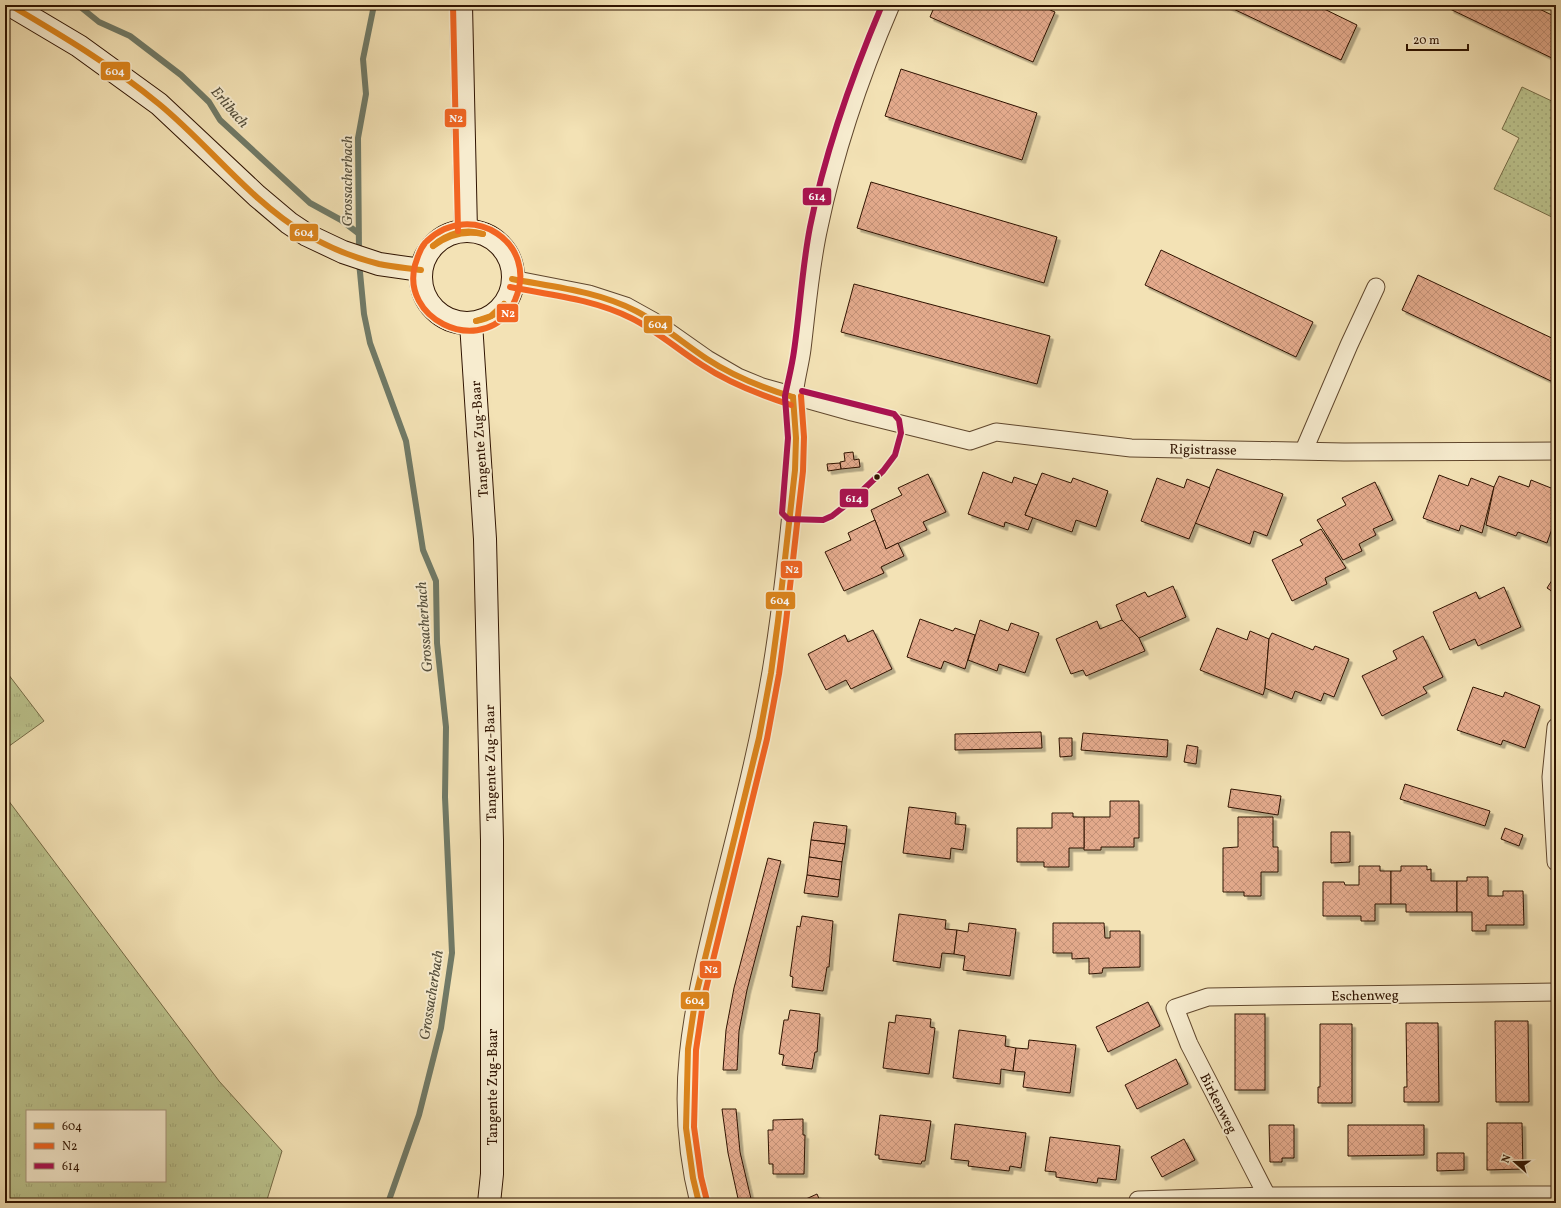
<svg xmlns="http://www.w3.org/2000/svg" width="1561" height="1208" font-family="Vollkorn,serif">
  <defs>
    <pattern id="grass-tufts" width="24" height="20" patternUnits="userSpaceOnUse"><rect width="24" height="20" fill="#bbc38d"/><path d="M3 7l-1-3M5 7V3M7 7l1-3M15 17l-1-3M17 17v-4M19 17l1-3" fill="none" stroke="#a1a778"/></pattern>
    <pattern id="park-dots" width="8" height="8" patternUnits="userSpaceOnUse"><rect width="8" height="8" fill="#bbc38d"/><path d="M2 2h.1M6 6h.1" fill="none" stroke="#a1a778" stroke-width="1.8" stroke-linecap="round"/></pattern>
    <pattern id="building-cross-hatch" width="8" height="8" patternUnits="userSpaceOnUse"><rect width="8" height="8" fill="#e3aa8c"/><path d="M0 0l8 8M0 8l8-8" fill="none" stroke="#c39177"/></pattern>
    <filter id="shadow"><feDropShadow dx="3.5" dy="3.5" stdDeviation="0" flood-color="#0004"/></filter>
  </defs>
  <rect width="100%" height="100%" fill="#f3e2b5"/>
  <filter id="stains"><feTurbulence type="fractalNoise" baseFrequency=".005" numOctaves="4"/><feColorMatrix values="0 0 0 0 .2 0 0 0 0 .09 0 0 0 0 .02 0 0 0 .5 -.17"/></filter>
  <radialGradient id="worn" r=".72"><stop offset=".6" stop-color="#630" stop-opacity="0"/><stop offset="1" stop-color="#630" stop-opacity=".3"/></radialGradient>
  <g fill="url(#grass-tufts)" stroke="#756b46" fill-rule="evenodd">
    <polygon points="5,670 44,721 5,749"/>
    <path d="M5,796L219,1081L282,1151L266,1203H5ZM27,1111H165V1181H27Z"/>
  </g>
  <polygon fill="url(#park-dots)" stroke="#756b46" points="1522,87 1556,103 1556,219 1494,189 1519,138 1502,129"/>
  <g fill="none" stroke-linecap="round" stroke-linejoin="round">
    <g stroke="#707a67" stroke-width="6">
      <polyline points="78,5 99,22 130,36 181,75 209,102 220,120 310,203 341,220 358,233"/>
      <polyline points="359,253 358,138 366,94 363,59 374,5"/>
      <polyline points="359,262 364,314 370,343 406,441 423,550 436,581 437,643 446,727 445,797 452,953 441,1028 419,1115 388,1203"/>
    </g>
  </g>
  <g fill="url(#building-cross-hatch)" stroke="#2f1300" filter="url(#shadow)">
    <polygon points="935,5 1039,5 1055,12 1033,62 930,17"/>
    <polygon points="1225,5 1316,5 1357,25 1341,60"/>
    <polygon points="1452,5 1531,5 1556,17 1556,60 1450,9"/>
    <polygon points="901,69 1037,113 1022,160 885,116"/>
    <polygon points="871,182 1057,237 1044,283 857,228"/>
    <polygon points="1161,250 1313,322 1296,357 1145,285"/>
    <polygon points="1418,275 1556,340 1556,376 1553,382 1402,310"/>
    <polygon points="854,284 1050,336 1037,384 841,332"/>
    <polygon points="853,452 854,460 859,459 860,467 841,469 840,462 845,461 844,453"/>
    <polygon points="840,463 841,469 828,471 827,464"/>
    <polygon points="1217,469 1283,494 1267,536 1254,531 1250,544 1195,523"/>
    <polygon points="983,472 1012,483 1014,477 1037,485 1025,515 1033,517 1028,530 1005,522 1004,527 968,514"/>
    <polygon points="1042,473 1071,483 1073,478 1108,491 1096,527 1076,520 1072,532 1025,515"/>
    <polygon points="928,474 946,512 923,522 927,530 886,549 871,510 902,495 898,488"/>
    <polygon points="1439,475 1468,486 1471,478 1494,487 1482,533 1461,525 1459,531 1423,518"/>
    <polygon points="1499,476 1529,487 1531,480 1556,490 1556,517 1547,543 1518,532 1516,536 1486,525 1494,487"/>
    <polygon points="1157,478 1184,488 1187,479 1210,488 1189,539 1141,521"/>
    <polygon points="1375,482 1393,520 1373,529 1376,535 1359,544 1362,551 1343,560 1317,520 1346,505 1342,498"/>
    <polygon points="875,520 886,549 898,543 904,556 881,567 884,573 844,591 825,552 851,540 848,533"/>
    <polygon points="1321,529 1346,568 1325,578 1327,584 1292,601 1272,560 1303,545 1300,540"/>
    <polygon points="1556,574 1556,594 1547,588"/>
    <polygon points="1173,586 1186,617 1139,638 1122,620 1116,605 1145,592 1148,597"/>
    <polygon points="1504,587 1521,627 1478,646 1475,639 1450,650 1433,612 1476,592 1479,599"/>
    <polygon points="920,619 953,631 955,628 975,635 965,669 944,661 941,669 907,657"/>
    <polygon points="980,620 1008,631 1011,623 1039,633 1025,673 999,664 997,671 968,660"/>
    <polygon points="1122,620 1139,638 1145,651 1086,676 1083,670 1071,674 1056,639 1097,621 1100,629"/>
    <polygon points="1217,628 1247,640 1250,631 1269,639 1265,688 1263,695 1200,670"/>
    <polygon points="873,630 892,669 851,689 846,680 826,690 808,654 845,635 848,642"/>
    <polygon points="1272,633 1313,650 1315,646 1349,659 1334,697 1324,693 1321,701 1295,691 1292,699 1265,688 1269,639"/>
    <polygon points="1423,636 1443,677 1423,687 1427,693 1382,716 1362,676 1397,659 1393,651"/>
    <polygon points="1473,687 1503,697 1505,692 1540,706 1525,748 1503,740 1501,745 1457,730"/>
    <polygon points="1041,732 1042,748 955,750 955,734"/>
    <polygon points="1083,733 1168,740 1167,757 1081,750"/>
    <polygon points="1059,738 1072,738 1072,756 1060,757"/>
    <polygon points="1187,745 1198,747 1196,764 1184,762"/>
    <polygon points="1405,784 1490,811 1485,826 1400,799"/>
    <polygon points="1231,789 1281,796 1278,815 1228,807"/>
    <polygon points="1110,801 1139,801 1139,838 1134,838 1134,847 1101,847 1101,850 1084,850 1084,817 1110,817"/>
    <polygon points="909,807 956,813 955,824 966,825 963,850 951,848 950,859 903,853"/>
    <polygon points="1052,813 1073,813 1073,817 1084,817 1084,848 1069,848 1069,867 1044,867 1044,862 1017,862 1017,828 1052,828"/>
    <polygon points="1238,817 1273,817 1273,847 1278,847 1278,872 1261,872 1261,896 1244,896 1244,892 1223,892 1223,848 1238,847"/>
    <polygon points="814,822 847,826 845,844 811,840"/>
    <polygon points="1505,828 1523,835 1519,846 1501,839"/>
    <polygon points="1331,832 1350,832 1350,862 1331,863"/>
    <polygon points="811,840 845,844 842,862 809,857"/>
    <polygon points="809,857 842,862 840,880 807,875"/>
    <polygon points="768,858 781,861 747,990 739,1031 737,1070 723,1070 726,1030 734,988"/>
    <polygon points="1359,866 1380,866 1380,871 1391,871 1391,904 1375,904 1375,921 1361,921 1361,916 1323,916 1323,882 1344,882 1345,885 1359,885"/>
    <polygon points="1401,866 1427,866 1427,870 1431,869 1431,881 1457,881 1457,912 1406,912 1406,904 1391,904 1391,871 1401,871"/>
    <polygon points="807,875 840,880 838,897 804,893"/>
    <polygon points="1467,877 1488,877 1488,896 1503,896 1503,891 1523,891 1524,925 1486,925 1486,931 1472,931 1472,912 1457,912 1457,881 1467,881"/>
    <polygon points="899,914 946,920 945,929 957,930 954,954 942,953 940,968 893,961"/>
    <polygon points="802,916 833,921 829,967 827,967 823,991 792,987 793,977 790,976 797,926 800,927"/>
    <polygon points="969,923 1016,929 1010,976 963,970 965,956 954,954 957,930 968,932"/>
    <polygon points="1053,923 1104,923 1105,938 1110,938 1110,931 1140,931 1140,967 1103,968 1102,973 1089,974 1089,958 1072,959 1072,953 1053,953"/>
    <polygon points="1148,1002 1160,1026 1108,1052 1096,1027"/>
    <polygon points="790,1010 820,1014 817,1052 815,1052 812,1069 782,1065 784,1055 779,1054 784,1020 788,1020"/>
    <rect x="1235" y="1014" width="30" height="76"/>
    <polygon points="896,1015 931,1019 930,1027 935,1028 929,1074 883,1068 889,1022 895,1023"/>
    <polygon points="1495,1021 1528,1021 1529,1102 1496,1102"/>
    <polygon points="1406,1023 1438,1023 1439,1102 1404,1102 1404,1087 1407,1087"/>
    <polygon points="1320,1024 1352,1024 1352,1103 1318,1103 1318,1087 1320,1087"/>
    <polygon points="959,1030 1006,1036 1005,1046 1016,1048 1013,1071 1001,1069 1000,1084 953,1078"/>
    <polygon points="1029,1040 1076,1045 1070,1093 1023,1087 1025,1072 1013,1071 1016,1048 1028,1049"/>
    <polygon points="1176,1059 1188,1084 1137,1109 1125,1085"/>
    <polygon points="722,1109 736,1109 740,1152 752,1203 739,1203 728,1153"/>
    <polygon points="880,1115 931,1121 925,1161 922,1161 921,1164 879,1159 879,1155 875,1155"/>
    <polygon points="803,1119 803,1135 805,1135 804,1174 773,1174 773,1164 769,1164 768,1130 773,1130 773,1120"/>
    <polygon points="1487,1123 1522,1123 1523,1169 1487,1170"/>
    <polygon points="955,1124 1026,1133 1021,1168 1010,1166 1009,1171 968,1166 969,1161 951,1159"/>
    <polygon points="1269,1125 1294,1125 1294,1158 1282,1158 1282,1162 1270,1162"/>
    <polygon points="1348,1125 1424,1125 1424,1155 1348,1156"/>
    <polygon points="1050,1137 1120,1146 1116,1180 1098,1178 1097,1183 1056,1177 1056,1172 1045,1171"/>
    <polygon points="1184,1139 1195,1160 1162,1177 1151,1157"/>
    <polygon points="1437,1153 1464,1153 1464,1170 1437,1171"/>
    <polygon points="817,1194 821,1203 797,1203"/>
  </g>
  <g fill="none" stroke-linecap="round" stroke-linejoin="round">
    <g stroke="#60472d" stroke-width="19">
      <g id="street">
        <polyline points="512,279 589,294 626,306 653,321 707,359 738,377 762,387 852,412 970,441 996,432 1131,448 1344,452 1556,451"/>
        <polyline points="1304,450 1349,345 1376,287"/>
        <polyline points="1556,727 1551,777 1556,862"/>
        <polyline points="1267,1196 1189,1044 1175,1008 1208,997 1556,992"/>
        <polyline points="1138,1200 1267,1196 1556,1195"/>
        <path d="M699,1203C671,1092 693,1008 719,900C738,825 758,749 771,672C782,606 789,538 795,471C796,459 796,446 796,434C795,422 793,409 794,397C795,381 800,365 802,349C807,308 810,267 819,227C835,150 860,77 891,5"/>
      </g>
    </g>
    <g stroke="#2f1300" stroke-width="24">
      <g id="secondary">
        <polyline points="10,5 79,46 159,104 257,196 289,223 307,235 343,252 379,264 421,270"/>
        <polyline points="461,5 466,231"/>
        <circle cx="467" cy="277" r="46"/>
        <polyline points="471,323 485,539 492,840 492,1174 489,1203"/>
      </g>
    </g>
    <use href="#street" stroke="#f7eccf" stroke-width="17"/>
    <use href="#secondary" stroke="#f7eccf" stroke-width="22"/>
    <g stroke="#f7eccf" stroke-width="9">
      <g id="bus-1">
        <path d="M10,5C61,35 113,66 159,104C209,145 250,201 306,234C328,247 355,258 379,264C393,267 407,268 421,270"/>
        <path d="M433,246C446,234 465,228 483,234"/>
        <path d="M433,246C448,235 464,230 483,234"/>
        <path d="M512,279C554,287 597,291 636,311C661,324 683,343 707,359C733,376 763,388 793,397"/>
        <polyline points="476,321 491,316 504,304"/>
        <path d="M476,321C487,319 499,314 504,304"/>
        <polyline points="699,1203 693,1178 686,1128 688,1049 696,995 759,738 771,673 778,621 795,470 796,438 793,397"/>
      </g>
    </g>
    <g stroke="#f7eccf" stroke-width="9">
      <g id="bus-2">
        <polyline points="453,5 458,231"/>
        <path d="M425,243C419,250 418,257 415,265C401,318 474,354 508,313C511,310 513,304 515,300C540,243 471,199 427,241"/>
        <path d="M510,287C551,295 593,299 631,318C656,330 678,350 702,365C729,383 760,395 791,405"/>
        <polyline points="707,1201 701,1177 694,1127 696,1050 704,997 767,739 779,674 786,622 803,471 804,437 801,396"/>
      </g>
    </g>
    <g stroke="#f7eccf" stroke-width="9">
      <g id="bus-3">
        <path d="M785,396C788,381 792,366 794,351C800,310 802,268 810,227C825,151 852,76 882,5"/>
        <polyline points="785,397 788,438 782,513 788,519 823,520 832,516 851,501 883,471 895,455 901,433 899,420 894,414 802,391"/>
      </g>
    </g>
    <use href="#bus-1" stroke="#db841c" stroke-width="6"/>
    <use href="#bus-2" stroke="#f26522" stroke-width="6"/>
    <use href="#bus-3" stroke="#aa1150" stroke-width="6"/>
  </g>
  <circle fill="#2f1300" stroke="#f7eccf" stroke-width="1.5" cx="877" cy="477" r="3.5"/>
  <g text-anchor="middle" stroke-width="4" stroke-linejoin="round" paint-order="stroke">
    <g font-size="14" fill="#2f1300" stroke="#f7eccf">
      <text transform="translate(479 439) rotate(-94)" y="5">Tangente Zug-Baar</text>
      <text transform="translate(1203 449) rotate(1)" y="5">Rigistrasse</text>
      <text transform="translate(490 763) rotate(-91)" y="5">Tangente Zug-Baar</text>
      <text transform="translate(1365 995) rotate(-1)" y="5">Eschenweg</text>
      <text transform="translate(492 1087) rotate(-90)" y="5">Tangente Zug-Baar</text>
      <text transform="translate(1219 1103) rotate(63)" y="5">Birkenweg</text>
    </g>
    <g font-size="15" font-style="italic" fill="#554f3c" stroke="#f7eccf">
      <text transform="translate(230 107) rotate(49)" y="5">Erlibach</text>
      <text transform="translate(347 181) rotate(-90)" y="5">Grossacherbach</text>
      <text transform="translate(424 627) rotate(-94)" y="5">Grossacherbach</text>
      <text transform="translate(431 995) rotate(-81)" y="5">Grossacherbach</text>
    </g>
  </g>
  <g stroke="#f7eccf" stroke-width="1.5">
    <rect x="100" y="61" width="31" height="20" rx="4" fill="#db841c"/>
    <rect x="444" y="108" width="23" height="20" rx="4" fill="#f26522"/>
    <rect x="802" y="187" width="30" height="19" rx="4" fill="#aa1150"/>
    <rect x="289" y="223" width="30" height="19" rx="4" fill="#db841c"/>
    <rect x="496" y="303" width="23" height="20" rx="4" fill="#f26522"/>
    <rect x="643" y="315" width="30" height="19" rx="4" fill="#db841c"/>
    <rect x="839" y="488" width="30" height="20" rx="4" fill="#aa1150"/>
    <rect x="780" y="560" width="23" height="19" rx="4" fill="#f26522"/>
    <rect x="765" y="591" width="31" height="19" rx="4" fill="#db841c"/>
    <rect x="699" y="960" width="23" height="19" rx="4" fill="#f26522"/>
    <rect x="680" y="991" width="30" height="19" rx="4" fill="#db841c"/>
  </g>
  <g font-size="11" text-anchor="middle" font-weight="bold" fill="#fff">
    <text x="115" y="75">604</text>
    <text x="456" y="122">N2</text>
    <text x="817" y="200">614</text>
    <text x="304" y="236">604</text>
    <text x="508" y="317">N2</text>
    <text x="658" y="328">604</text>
    <text x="854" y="502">614</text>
    <text x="792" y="573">N2</text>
    <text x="780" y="604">604</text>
    <text x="711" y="973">N2</text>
    <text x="695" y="1004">604</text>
  </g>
  <rect width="1561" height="1208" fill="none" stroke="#f3e2b5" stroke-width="20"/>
  <rect x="6" y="6" width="1549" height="1196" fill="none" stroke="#2f1300" stroke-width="2"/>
  <rect x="10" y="10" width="1541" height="1188" fill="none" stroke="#2f1300"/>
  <rect x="26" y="1110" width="140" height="72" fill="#f7eccf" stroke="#a7957c"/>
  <rect x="34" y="1123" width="20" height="6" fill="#db841c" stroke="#a7957c"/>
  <text x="62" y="1130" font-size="12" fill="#2f1300">604</text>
  <rect x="34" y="1143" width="20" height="6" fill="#f26522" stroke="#a7957c"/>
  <text x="62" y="1150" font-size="12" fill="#2f1300">N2</text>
  <rect x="34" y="1163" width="20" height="6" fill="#aa1150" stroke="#a7957c"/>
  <text x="62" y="1170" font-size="12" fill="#2f1300">614</text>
  <g transform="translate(1515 1162) rotate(290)" stroke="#f7eccf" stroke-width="3" paint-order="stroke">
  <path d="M0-3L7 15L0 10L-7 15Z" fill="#2f1300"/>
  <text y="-6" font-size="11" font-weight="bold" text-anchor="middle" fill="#2f1300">N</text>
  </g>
  <path d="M1407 44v6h61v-6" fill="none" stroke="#2f1300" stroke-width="2"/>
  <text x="1413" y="44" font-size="12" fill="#2f1300" stroke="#f7eccf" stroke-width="3" paint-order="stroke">20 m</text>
  <rect width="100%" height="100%" filter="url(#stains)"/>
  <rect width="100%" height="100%" fill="url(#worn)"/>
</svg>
